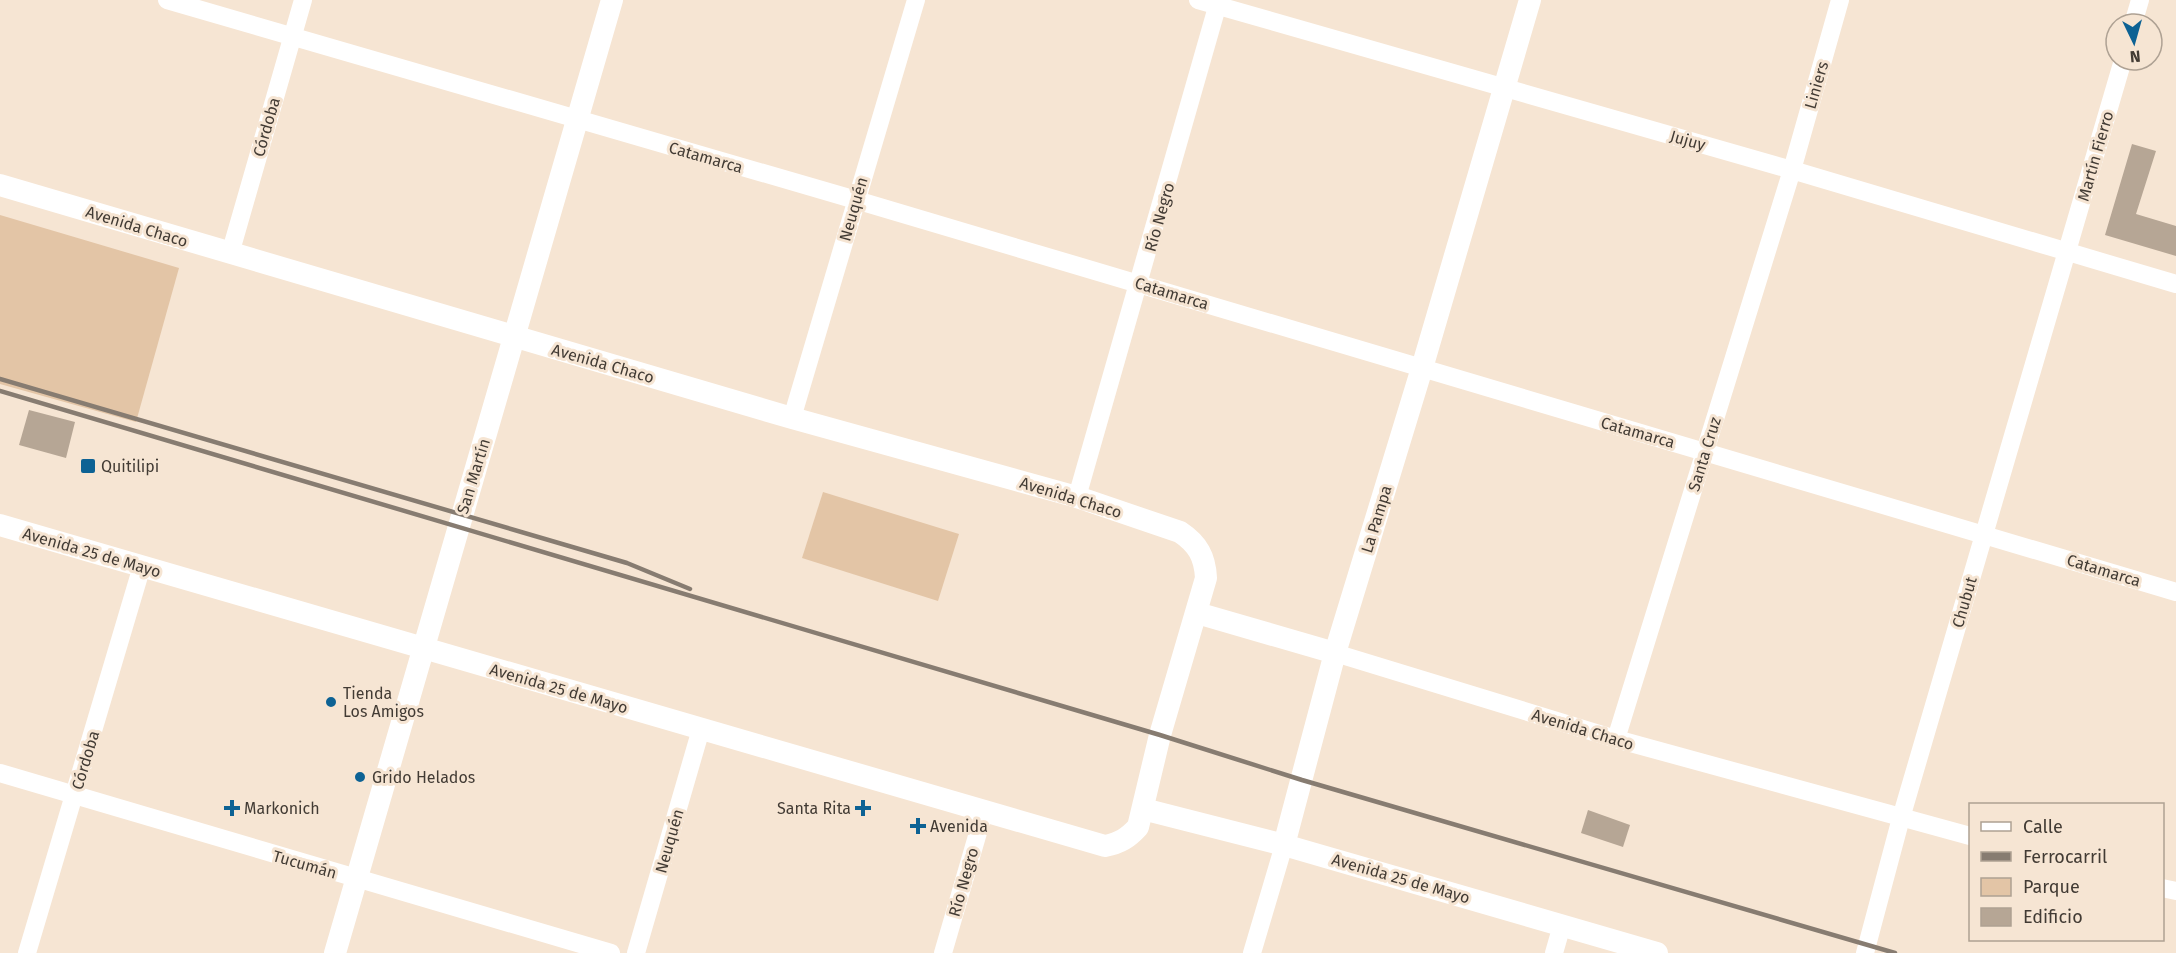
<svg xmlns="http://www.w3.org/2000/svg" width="2176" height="953" font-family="'Fira Sans',sans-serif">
  <rect width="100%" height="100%" fill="#f6e5d3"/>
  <g fill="#e3c5a6">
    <polygon points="0,215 179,268 136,422 0,384"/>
    <polygon points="823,492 959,534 938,601 802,558"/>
  </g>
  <g fill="#b6a695">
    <polygon points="2132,144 2156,151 2136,214 2176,226 2176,256 2105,235"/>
    <polygon points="29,410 75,422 66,458 19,445"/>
    <polygon points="1588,810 1630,825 1623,847 1581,833"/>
  </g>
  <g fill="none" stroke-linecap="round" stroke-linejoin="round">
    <g stroke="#fff" stroke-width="18">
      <polyline points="167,0 856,200 2176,592"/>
      <polyline points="1198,0 1792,170 2176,284"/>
      <polyline points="2133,24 2140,0"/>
      <polyline points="230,254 303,0"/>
      <polyline points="792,418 916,0"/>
      <polyline points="1077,497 1219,0"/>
      <polyline points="1335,653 1616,739 1970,836"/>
      <polyline points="1616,739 1792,170 1840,0"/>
      <polyline points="0,773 611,953"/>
      <polyline points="2162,888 2176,891"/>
      <polyline points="27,953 142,566"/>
      <polyline points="636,953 701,729"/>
      <polyline points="943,953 984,812"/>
      <polyline points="1252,953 1284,845"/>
      <polyline points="1554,953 1562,925"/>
      <polyline points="1865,953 1901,818 2123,60"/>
    </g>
    <g stroke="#fff" stroke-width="22">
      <path d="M0,185L792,418L1077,497L1180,532C1198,544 1205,557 1206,578L1160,735L1138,827C1128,838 1120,843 1105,846L0,525"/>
      <polyline points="1197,613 1335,653"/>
      <polyline points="1143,809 1284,845 1657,953"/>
      <polyline points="1284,845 1335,653 1422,368 1530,0"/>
      <polyline points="335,953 612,0"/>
    </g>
    <g stroke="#877c71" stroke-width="4.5">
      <polyline points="0,379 627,563 690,589"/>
      <polyline points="0,391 1160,735 1302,780 1895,953"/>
    </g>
  </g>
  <g fill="#0d6294" stroke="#f6e5d3" stroke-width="2">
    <rect x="80" y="458" width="16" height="16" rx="3"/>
    <circle cx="331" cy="702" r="6"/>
    <circle cx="360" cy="777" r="6"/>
    <path d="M229 799h6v6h6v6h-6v6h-6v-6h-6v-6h6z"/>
    <path d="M860 799h6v6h6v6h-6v6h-6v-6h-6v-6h6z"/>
    <path d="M915 817h6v6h6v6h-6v6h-6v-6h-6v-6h6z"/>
  </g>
  <g text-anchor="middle" stroke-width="6" stroke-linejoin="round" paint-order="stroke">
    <g font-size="16" fill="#423b34" stroke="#f6e5d3">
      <text transform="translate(1816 85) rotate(-74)" y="6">Liniers</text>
      <text transform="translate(266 127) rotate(-74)" y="6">Córdoba</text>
      <text transform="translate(1688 140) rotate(16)" y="6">Jujuy</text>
      <text transform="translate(2095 156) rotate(-74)" y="6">Martín Fierro</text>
      <text transform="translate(706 157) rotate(16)" y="6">Catamarca</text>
      <text transform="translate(853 209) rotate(-74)" y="6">Neuquén</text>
      <text transform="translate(1159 217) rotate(-74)" y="6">Río Negro</text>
      <text transform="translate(137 226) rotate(17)" y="6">Avenida Chaco</text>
      <text transform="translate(1172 293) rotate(17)" y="6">Catamarca</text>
      <text transform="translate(603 363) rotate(16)" y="6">Avenida Chaco</text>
      <text transform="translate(1638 432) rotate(16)" y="6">Catamarca</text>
      <text transform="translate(1704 454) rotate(-73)" y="6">Santa Cruz</text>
      <text transform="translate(473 476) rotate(-73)" y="6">San Martín</text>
      <text transform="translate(1071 497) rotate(17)" y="6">Avenida Chaco</text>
      <text transform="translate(1376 519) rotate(-73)" y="6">La Pampa</text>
      <text transform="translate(92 552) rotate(16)" y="6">Avenida 25 de Mayo</text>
      <text transform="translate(2104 570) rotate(17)" y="6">Catamarca</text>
      <text transform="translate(1964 602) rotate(-74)" y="6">Chubut</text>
      <text transform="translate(559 688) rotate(16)" y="6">Avenida 25 de Mayo</text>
      <text transform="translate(1583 729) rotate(17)" y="6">Avenida Chaco</text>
      <text transform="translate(85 760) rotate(-73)" y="6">Córdoba</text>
      <text transform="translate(669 841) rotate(-74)" y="6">Neuquén</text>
      <text transform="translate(305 864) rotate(16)" y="6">Tucumán</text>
      <text transform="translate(1401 878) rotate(16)" y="6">Avenida 25 de Mayo</text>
      <text transform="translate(963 882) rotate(-74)" y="6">Río Negro</text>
    </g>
    <g font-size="16" fill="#423b34" stroke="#f6e5d3" text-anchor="start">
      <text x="101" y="472">Quitilipi</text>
      <text x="343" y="699">Tienda<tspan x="343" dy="18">Los Amigos</tspan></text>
      <text x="372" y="783">Grido Helados</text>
      <text x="244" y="814">Markonich</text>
      <text x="851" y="814" text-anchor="end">Santa Rita</text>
      <text x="930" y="832">Avenida</text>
    </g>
  </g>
  <rect x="1969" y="803" width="195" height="138" fill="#f6e5d3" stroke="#aea193" stroke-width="1.5"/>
  <rect x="1981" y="822" width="30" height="9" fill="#ffffff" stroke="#aea193" stroke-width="1.5"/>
  <text x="2023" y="833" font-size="18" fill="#423b34">Calle</text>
  <rect x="1981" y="852" width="30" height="9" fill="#877c71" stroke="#aea193" stroke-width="1.5"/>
  <text x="2023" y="863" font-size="18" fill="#423b34">Ferrocarril</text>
  <rect x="1981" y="878" width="30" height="18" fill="#e3c5a6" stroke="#aea193" stroke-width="1.5"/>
  <text x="2023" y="893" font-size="18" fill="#423b34">Parque</text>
  <rect x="1981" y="908" width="30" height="18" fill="#b6a695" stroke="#aea193" stroke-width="1.5"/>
  <text x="2023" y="923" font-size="18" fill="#423b34">Edificio</text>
  <g transform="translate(2134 42) rotate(175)"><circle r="28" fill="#f6e5d3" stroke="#aea193" stroke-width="1.5"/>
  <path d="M0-4.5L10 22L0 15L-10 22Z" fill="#0d6294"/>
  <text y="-9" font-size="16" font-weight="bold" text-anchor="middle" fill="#423b34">N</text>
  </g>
</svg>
